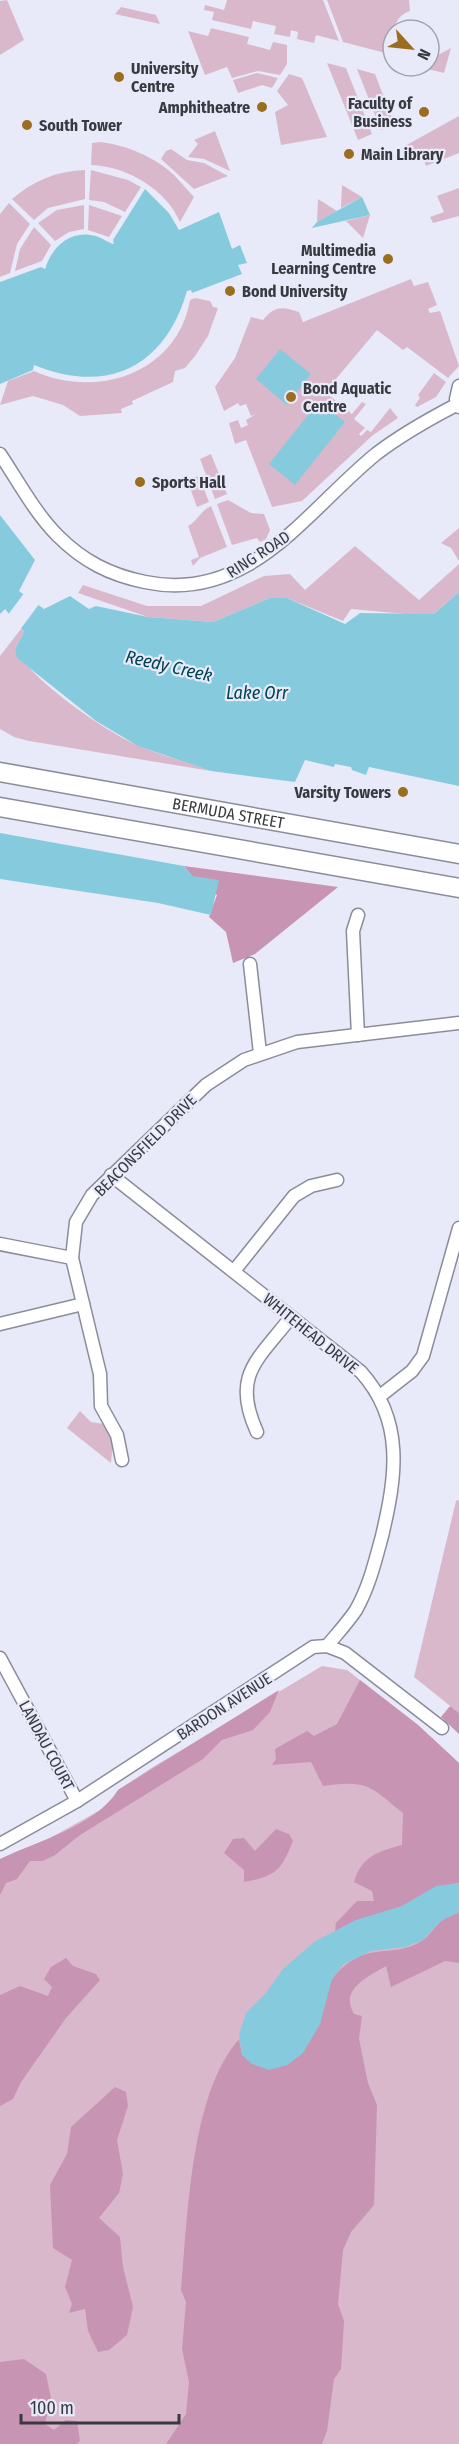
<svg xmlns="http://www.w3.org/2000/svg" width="459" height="2444" font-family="'Fira Sans Condensed',sans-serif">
  <rect width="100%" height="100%" fill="#e8eaf9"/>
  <g fill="#d9b8cc">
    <polygon points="7,0 24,40 0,55 0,1"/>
    <polygon points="227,0 323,0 339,41 316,35 314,43 297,39 298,32 291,30 290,37 274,34 276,26 253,21 251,29 212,20 214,12 204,10 205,5 224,10"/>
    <path d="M327,0H409L410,11C391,17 393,37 393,55L343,42Z"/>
    <polygon points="121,7 156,15 160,24 115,14"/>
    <polygon points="211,28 249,37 247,44 270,50 273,42 287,45 287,64 280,75 258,71 232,78 227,67 205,75 188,31 208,36"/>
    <polygon points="451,48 444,73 419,67 432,66 436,56"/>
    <polygon points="327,63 346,68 372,134 358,140"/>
    <polygon points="357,69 375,74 394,124 381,130"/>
    <polygon points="257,73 278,78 272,88 262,85 238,93 233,80"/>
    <polygon points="289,74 302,78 327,137 281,145 275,112 288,105 277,91"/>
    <polygon points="459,116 459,153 426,166 420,149 406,154 403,147"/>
    <polygon points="215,131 230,171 204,159 188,157 198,144 194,140"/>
    <path d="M100,142C126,145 155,157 174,175C181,182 187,190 194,197L180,222C166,189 126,166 91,165L92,143Z"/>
    <polygon points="171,149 187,160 204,163 228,176 194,189 161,159 166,151"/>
    <path d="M85,170V199L48,208L34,220L12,199C33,181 56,171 85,170Z"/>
    <polygon points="91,170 128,180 141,187 125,212 104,202 89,200"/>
    <polygon points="342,185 362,197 341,208"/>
    <polygon points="459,188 459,216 433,223 430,217 444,212 437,196"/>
    <polygon points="318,199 337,211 317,222"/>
    <polygon points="9,203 30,224 17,244 10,273 0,277 0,214"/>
    <polygon points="84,205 84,229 69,232 55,241 38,223 57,210"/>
    <polygon points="89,205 122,216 109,237 88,230"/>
    <polygon points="370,215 363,238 346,221"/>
    <polygon points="34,227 51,245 42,261 15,271 20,249"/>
    <path d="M411,279L414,286L428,282L437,305L428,309L430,313L440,311L459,366L448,378L407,347L403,350L377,330L325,392L352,414L362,402L366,404L354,419L365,428L359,434L361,436L367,430L371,432L390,408L398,418L373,435L302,501L272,507L246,440L235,444L229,423L238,420L241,428L248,425L246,420L256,414L251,416L246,404L240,406L238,403L224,411L215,387L235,358L251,317L263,320C275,305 283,307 299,312L303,322Z"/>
    <path d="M195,298L210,301L213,307L218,308L208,336L195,356L185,368L175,371L173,382L132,401L133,404L121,409L122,413L80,416L63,405L33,396L0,405L8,381L34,371C98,400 178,372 190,300Z"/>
    <polygon points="434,373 446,382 436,397 417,407 415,405 420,398 418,395"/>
    <polygon points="211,454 227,494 215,499 200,459"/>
    <polygon points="199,476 209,502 197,507 187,480"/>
    <polygon points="228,500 251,513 264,514 270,530 266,539 260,542 257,538 232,545 217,504"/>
    <path d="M211,506L227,547L200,558L193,566L191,560L199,557L188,526C198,521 200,511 211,506Z"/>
    <polygon points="459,528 459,561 451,548 441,543"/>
    <polygon points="355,546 419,600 459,564 459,592 434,614 427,616 351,609 343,621 287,598 270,598 213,622 148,617 78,593 83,585 147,606 201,606 264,576 290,574 305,590"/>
    <path d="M21,629L24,632L15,649C33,681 103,730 137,745C159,755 188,762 211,771L29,741L14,737L0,729V656Z"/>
    <polygon points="80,1411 91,1422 104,1424 113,1442 111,1463 67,1428"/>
    <polygon points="459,1500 459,1713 414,1677 456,1501"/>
    <polygon points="322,1666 347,1670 418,1725 459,1763 459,2444 0,2444 0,1859 43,1842 109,1805 118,1790 153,1767"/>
  </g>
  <g fill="#c794b3">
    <polygon points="184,866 338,887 255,954 233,963 226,932 209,917 217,895 192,876"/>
    <path d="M360,1680L418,1725L459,1763V1883C430,1887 427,1895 402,1906C380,1916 357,1920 335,1931L336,1923L357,1901H374L372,1891L354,1882C362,1856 377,1852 402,1845L403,1813C369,1786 369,1780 323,1786L311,1762L272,1765L276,1759L275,1749L307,1731L314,1736L337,1724Z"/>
    <path d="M279,1690L270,1712L253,1730L222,1740L203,1759L80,1835L55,1855L43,1861H30L17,1879L6,1883L0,1895V1859C37,1841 96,1826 118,1790Z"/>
    <polygon points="450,1706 459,1713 459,1734 441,1717"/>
    <path d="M276,1829L289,1834L293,1841C281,1871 276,1876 244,1882V1870L224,1853L233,1839L244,1838L255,1851Z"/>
    <path d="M459,1912V1963L445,1961L391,1987L386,1966C368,1977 339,1989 354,2014L362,2016L359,2039L368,2083L377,2105L374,2205L351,2232L343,2250L338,2304L344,2321L341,2369L334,2379L327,2431L322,2444H166L186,2414L189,2382L182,2349L186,2302L181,2290C188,2217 190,2095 239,2039L242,2055L332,1979C366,1937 392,1961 423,1940C429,1936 434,1928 439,1923C444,1918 452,1915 459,1912Z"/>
    <polygon points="66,1958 73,1966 96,1974 100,1980 66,2018 21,2082 13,2099 0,2106 0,1995 20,1986 48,1996 52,1987 44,1979 51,1967"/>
    <polygon points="115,2087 126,2092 128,2106 117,2140 123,2174 119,2193 99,2218 120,2237 123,2267 133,2307 127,2335 109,2350 98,2352 88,2331 85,2309 69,2313 72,2304 65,2287 72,2260 53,2248 50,2185 67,2154 71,2127"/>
    <polygon points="24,2359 46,2374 51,2398 45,2424 54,2430 66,2420 77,2421 80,2441 77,2444 0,2444 0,2362"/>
  </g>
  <g fill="#86cbdd">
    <path d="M145,189L169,213L179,230L219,212L232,249L240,245L247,263L238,265L242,274L192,293L191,290L187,291C165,367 108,395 34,365L33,370L0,384V282L41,267L45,269C52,246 71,229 96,236C103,238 108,243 114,244L113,240Z"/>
    <polygon points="362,197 370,215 312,228 317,222"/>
    <polygon points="280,349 311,374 287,405 256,379"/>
    <polygon points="319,401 345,422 295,485 269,464"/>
    <polygon points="0,515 35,560 19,591 44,609 70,596 89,609 96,606 148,617 213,622 270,598 287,598 345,624 360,613 434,614 459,592 459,786 369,767 366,775 352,770 351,767 335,764 334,767 305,760 295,782 211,771 138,746 96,721 17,658 15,649 24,632 5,609 0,614"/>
    <polygon points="0,833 184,866 192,876 219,880 211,915 158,903 0,879"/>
    <polygon points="459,1883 459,1912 441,1921 423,1940 405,1947 371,1951 344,1964 332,1979 320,2024 303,2053 287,2065 269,2070 252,2064 242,2055 239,2034 246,2013 266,1993 283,1969 314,1942 356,1920 402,1906 436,1886"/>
  </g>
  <polygon fill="#e8eaf9" points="25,592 40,603 19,631 7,616"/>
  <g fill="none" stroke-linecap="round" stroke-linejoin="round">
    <g stroke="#8a8c99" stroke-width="15">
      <g id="street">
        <polyline points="459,386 456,399 459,407"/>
        <path d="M0,454C18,481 35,513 58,536C83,561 110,575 145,582C249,604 306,511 376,454C402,434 429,419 458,404"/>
        <polyline points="358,915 353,931 358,1035"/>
        <polyline points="250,964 260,1053"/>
        <path d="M111,1175L361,1372C405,1421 396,1477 382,1536C375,1562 369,1587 356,1610C348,1622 337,1634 327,1646"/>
        <polyline points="0,1244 72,1258"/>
        <polyline points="234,1271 294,1196 311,1186 337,1180"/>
        <polyline points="0,1324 83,1304"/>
        <polyline points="380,1396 412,1371 423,1356 459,1228"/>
        <path d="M257,1432C231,1375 258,1360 291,1317"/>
        <polyline points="122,1460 117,1435 101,1406 100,1374 72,1258 76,1222 92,1195 206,1085 244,1060 297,1042 459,1023"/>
        <polyline points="0,1658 77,1801"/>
        <polyline points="0,1844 77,1801 313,1647 327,1646 345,1653 442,1728"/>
      </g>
    </g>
    <g stroke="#8a8c99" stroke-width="21">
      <g id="primary">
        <path id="s1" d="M0,772L459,854"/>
        <polyline points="0,807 459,888"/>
      </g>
    </g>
    <use href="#street" stroke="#fff" stroke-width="12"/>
    <use href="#primary" stroke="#fff" stroke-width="18"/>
  </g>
  <g fill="#9b6d1e" stroke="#e8eaf9" stroke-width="2">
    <circle cx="119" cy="77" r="6"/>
    <circle cx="262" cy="107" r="6"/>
    <circle cx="424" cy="112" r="6"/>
    <circle cx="27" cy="125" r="6"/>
    <circle cx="349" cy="154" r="6"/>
    <circle cx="388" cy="259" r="6"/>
    <circle cx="230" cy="291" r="6"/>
    <circle cx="291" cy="397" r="6"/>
    <circle cx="140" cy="482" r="6"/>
    <circle cx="403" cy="792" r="6"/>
  </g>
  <g text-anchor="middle" stroke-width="4.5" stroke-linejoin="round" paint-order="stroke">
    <g font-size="16" font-weight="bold" fill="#393a40" stroke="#e8eaf9" text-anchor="start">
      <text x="131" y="74">University<tspan x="131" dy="18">Centre</tspan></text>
      <text x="412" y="109" text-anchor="end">Faculty of<tspan x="412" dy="18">Business</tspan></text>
      <text x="250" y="113" text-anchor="end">Amphitheatre</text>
      <text x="39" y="131">South Tower</text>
      <text x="361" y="160">Main Library</text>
      <text x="376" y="256" text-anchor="end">Multimedia<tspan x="376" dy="18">Learning Centre</tspan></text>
      <text x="242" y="297">Bond University</text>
      <text x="303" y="394">Bond Aquatic<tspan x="303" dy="18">Centre</tspan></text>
      <text x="152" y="488">Sports Hall</text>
      <text x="391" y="798" text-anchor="end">Varsity Towers</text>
    </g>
    <g font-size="16" fill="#393a40" stroke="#e8eaf9">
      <text transform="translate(258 554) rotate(-33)" y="6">RING ROAD</text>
      <text dy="6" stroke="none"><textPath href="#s1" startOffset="232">BERMUDA STREET</textPath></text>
      <text transform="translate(145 1145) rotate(-45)" y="6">BEACONSFIELD DRIVE</text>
      <text transform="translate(311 1333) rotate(39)" y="6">WHITEHEAD DRIVE</text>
      <text transform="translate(224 1706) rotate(-33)" y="6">BARDON AVENUE</text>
      <text transform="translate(47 1745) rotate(62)" y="6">LANDAU COURT</text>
    </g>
    <g font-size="18" font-style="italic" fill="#014350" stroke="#e8eaf9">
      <text transform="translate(169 666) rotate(13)" y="6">Reedy Creek</text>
      <text x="257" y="699">Lake Orr</text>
    </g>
  </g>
  <g transform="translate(411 48) rotate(117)"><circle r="28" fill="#e8eaf9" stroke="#a2a4af" stroke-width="1.5"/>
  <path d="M0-4.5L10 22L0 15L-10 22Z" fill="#9b6d1e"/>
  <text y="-9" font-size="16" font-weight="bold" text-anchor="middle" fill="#393a40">N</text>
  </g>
  <path d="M21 2414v9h158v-9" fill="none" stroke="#393a40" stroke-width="3"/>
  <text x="30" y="2414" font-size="18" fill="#393a40" stroke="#e8eaf9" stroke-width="4.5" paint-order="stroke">100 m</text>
</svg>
